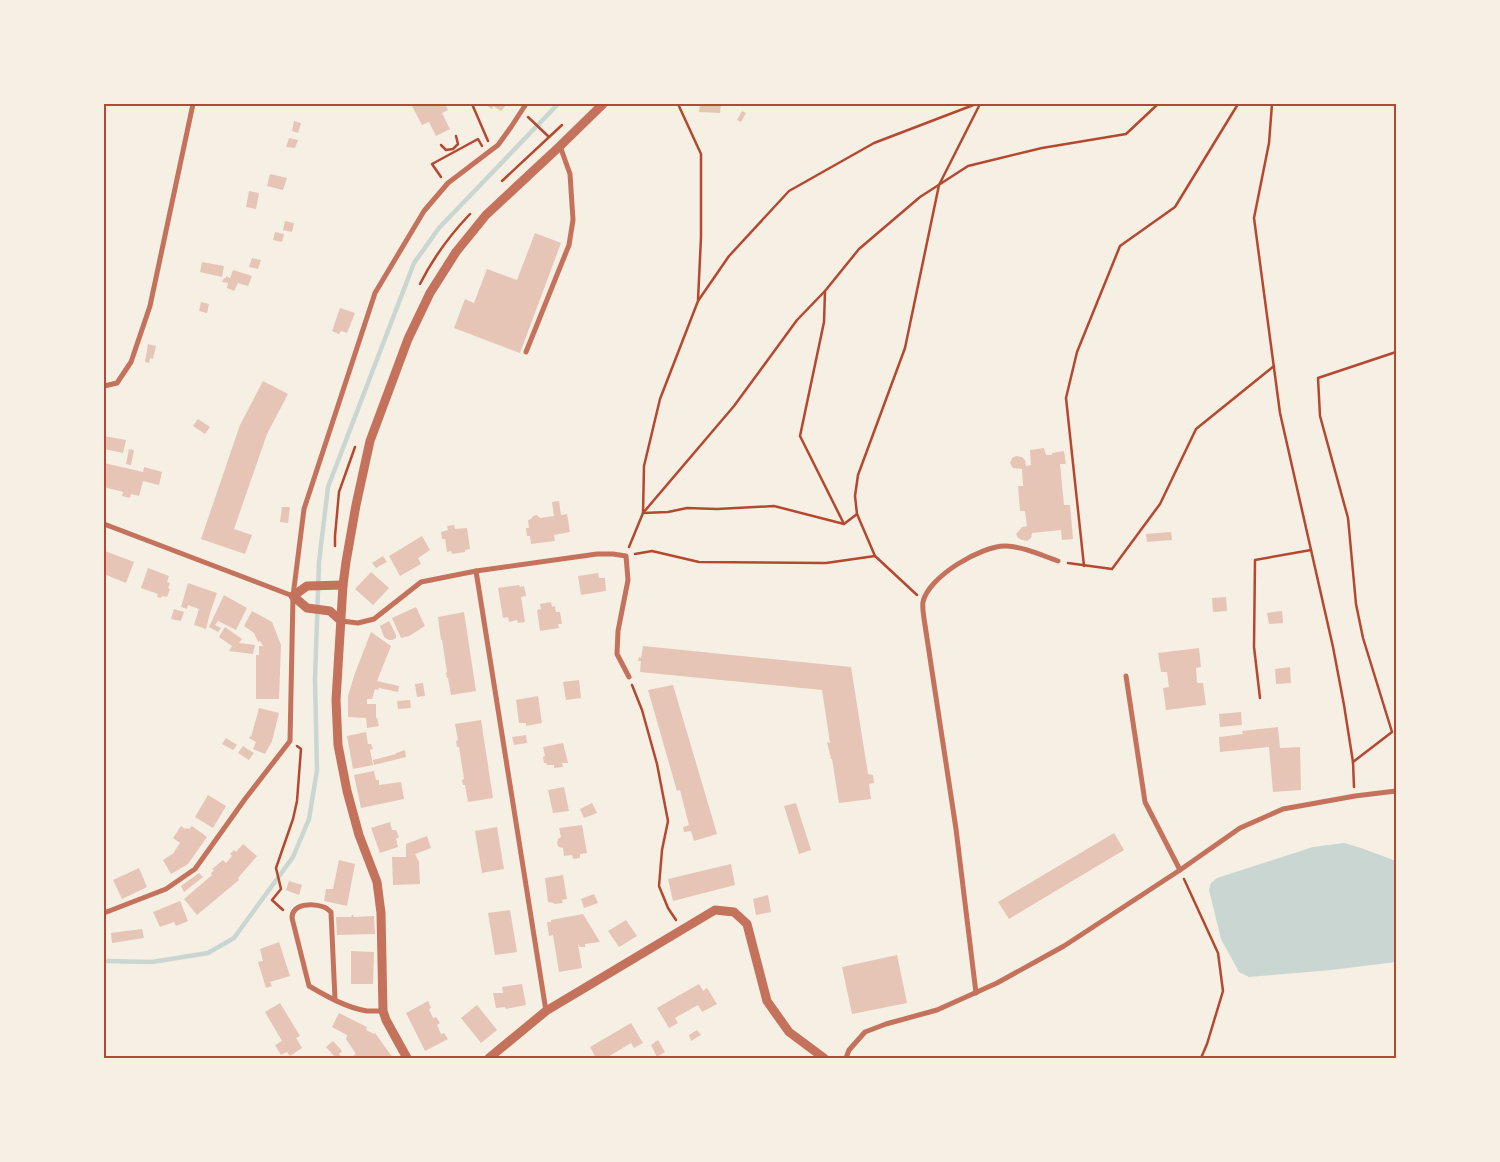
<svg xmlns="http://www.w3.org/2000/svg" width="1500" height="1162" font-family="Overpass,sans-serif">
  <rect width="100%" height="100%" fill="#f6efe4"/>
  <polygon fill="#c9d6d2" points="1344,843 1361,848 1396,861 1396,962 1331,970 1249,977 1239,972 1221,939 1209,890 1211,883 1217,878 1313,847"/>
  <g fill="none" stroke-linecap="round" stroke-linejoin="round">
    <polyline stroke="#c9d6d2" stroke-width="4.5" points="104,961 152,962 208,953 234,938 293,857 309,819 317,770 315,679 319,562 328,487 414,263 439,228 558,104"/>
  </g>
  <g fill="#e6c5b7">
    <polygon points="411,104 445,104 448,110 442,113 450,129 436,136 429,122 422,125"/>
    <polygon points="484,104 507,104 501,111 493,106 492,109"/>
    <polygon points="700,104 721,104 720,113 699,112"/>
    <polygon points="742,111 746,113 741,122 737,120"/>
    <polygon points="294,121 301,123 298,133 292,131"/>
    <polygon points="289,138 298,140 295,148 286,147"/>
    <polygon points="270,174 287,178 283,190 267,186"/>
    <polygon points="249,191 259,193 256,209 246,207"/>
    <polygon points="285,221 294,223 292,232 283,230"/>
    <polygon points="275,232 284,234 282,242 273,240"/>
    <polygon points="535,233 561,243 520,353 454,328 465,299 474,303 487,269 517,280"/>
    <polygon points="252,258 261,260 258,269 249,267"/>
    <polygon points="202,262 224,266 222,277 200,272"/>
    <polygon points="233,270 252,276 248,286 238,283 234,291 227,288 228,283 222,282 224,278 226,278 226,276 230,278"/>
    <polygon points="201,302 209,304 207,313 199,311"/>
    <polygon points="340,308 355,313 347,333 341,331 339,334 332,331"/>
    <polygon points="148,344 156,346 153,359 150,358 149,363 145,362"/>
    <polygon points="263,381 288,394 267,434 234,529 252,535 245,554 201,539 240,425"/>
    <polygon points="198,419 210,427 205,434 193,426"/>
    <polygon points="104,436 126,440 123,453 104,449"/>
    <polygon points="1044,448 1046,455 1052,455 1052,453 1064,451 1066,464 1060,464 1064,505 1070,505 1073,539 1062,540 1061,530 1032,533 1031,538 1027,541 1022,540 1018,538 1016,534 1022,527 1027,526 1025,511 1020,511 1018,486 1023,486 1022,469 1013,468 1010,463 1012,458 1016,456 1022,457 1025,460 1026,466 1031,465 1030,450"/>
    <polygon points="129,449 134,450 131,465 126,464"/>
    <polygon points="104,463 143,472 144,467 162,472 159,485 143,481 139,496 131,494 130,498 122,496 123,492 104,487"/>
    <polygon points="559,501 561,515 567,514 570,532 554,535 555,541 531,544 530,536 527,536 526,528 529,528 528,520 531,519 533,516 537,515 540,518 554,516 552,502"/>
    <polygon points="282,507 290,507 288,523 280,522"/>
    <polygon points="454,525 455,529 467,528 470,549 465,550 465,552 452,554 451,551 447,552 445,539 442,539 441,532 448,530 447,526"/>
    <polygon points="1171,532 1172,540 1147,542 1146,534"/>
    <polygon points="422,536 430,550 418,558 421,564 400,576 389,556"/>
    <polygon points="105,551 134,562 126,583 104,574 104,556"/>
    <polygon points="383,556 387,562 376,568 372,563"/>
    <polygon points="148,568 169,576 167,582 170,583 168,588 170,589 167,597 162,596 161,598 157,597 158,594 141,588"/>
    <polygon points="371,572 389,588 373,605 355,589"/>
    <polygon points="598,573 599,578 605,578 606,591 581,595 578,576"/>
    <polygon points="188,583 217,593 210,613 206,629 194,625 199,609 188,605 187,609 181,607"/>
    <polygon points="519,585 520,587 524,586 526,596 521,597 525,622 518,623 517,620 509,622 508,617 503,618 498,588"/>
    <polygon points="224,595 247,608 236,630 218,621 215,625 221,628 218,632 209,627"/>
    <polygon points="1226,597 1227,611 1213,612 1212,598"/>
    <polygon points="551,602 552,607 555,606 556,612 560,612 562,624 558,624 559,628 540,631 537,610 541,609 540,604"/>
    <polygon points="416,607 425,626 409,636 401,638 392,618"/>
    <polygon points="174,609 184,612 181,621 171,619"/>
    <polygon points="252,611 272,622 281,645 279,699 256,699 256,655 259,655 259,646 263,646 260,641 258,642 254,633 244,626"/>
    <polygon points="1282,611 1283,623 1269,624 1267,613"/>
    <polygon points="464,612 476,691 451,695 448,678 447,678 446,673 447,672 442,640 441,640 438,617"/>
    <polygon points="389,621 396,635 396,638 392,640 389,640 384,637 380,626"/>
    <polygon points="225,627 242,639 239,643 255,645 253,654 229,651 232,646 219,637"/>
    <polygon points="371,632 391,646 377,681 399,686 398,692 379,688 378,690 375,689 372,699 367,699 367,704 376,704 376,718 377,718 379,726 367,728 366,718 348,717 348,696 355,673"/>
    <polygon points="643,646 851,667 868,774 873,775 874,783 869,784 871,799 839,803 832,759 831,759 827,742 830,743 822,690 640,672 641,661 638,661 639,657 641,658"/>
    <polygon points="1199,648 1201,667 1196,668 1197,683 1203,683 1206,705 1166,710 1163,688 1169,687 1167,672 1161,672 1158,653"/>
    <polygon points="1290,667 1291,683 1276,684 1275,669"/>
    <polygon points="579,680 581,698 566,700 563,682"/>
    <polygon points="423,683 425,696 417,697 415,684"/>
    <polygon points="673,685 717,834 694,841 691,831 684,832 683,827 689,825 680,790 677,791 648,690"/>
    <polygon points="538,696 542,723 526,726 526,723 519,723 516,700"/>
    <polygon points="410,700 411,708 398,709 397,701"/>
    <polygon points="259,708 279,713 272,741 265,754 253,749 256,742 249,738 250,736 251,737"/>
    <polygon points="1241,712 1242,725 1220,727 1219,714"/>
    <polygon points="481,720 493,798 468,802 465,785 463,785 462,780 464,779 459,747 457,747 456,741 458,740 455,724"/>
    <polygon points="1278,727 1280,748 1300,747 1301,790 1273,792 1269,747 1220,752 1219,737 1243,734 1242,731"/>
    <polygon points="366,732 368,744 371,744 373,749 370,750 373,765 353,769 347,736"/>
    <polygon points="526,735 527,743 514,745 512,737"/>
    <polygon points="226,738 237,745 233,750 222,744"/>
    <polygon points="563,743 568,763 562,763 563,767 554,768 554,765 547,765 546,763 544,763 543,757 545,756 543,747"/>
    <polygon points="243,746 254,753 249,760 238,753"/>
    <polygon points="405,750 406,757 374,765 373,760 396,754 396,753"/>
    <polygon points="374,771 376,780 379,780 379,785 401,782 404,799 361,808 354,775"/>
    <polygon points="564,787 569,811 553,813 548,790"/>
    <polygon points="208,795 226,806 213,828 195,817"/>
    <polygon points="592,803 597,813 584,818 580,809"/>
    <polygon points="796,803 811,850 799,854 784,806"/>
    <polygon points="390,822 392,830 396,830 399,837 396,839 398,847 380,853 371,828"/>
    <polygon points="582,825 587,853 580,854 580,858 573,859 572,855 564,856 563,848 559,847 557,844 558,839 561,837 559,828"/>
    <polygon points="181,826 185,829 187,828 189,829 192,826 207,837 188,864 171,874 163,860 174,853 174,852 180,843 173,838"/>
    <polygon points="497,827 504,869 482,873 475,831"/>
    <polygon points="1114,833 1124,850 1009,919 998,902"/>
    <polygon points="427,836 431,848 415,854 419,862 420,884 393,885 392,857 406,857 406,844"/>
    <polygon points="243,844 257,856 238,878 239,880 197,915 184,899 212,875 211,873 214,870 212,869 223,860 226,863 232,856 230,854 234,850 236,852"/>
    <polygon points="339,860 355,864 347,906 324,901 326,889 333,889"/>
    <polygon points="731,864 735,885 673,901 668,879"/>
    <polygon points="139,868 147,887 122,899 113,880"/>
    <polygon points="199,873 203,877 184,892 181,886"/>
    <polygon points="563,875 567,899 562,900 563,903 554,904 554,903 548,902 545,878"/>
    <polygon points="289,881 302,885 299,895 286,890"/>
    <polygon points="594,894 598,903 584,908 581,899"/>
    <polygon points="768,895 771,912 756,915 753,899"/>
    <polygon points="180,901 188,921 176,926 174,922 160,927 153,912"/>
    <polygon points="510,910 517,952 495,955 488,913"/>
    <polygon points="583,914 600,942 585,944 585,947 580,947 578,944 582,968 559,972 553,935 549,936 547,922 551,922 551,920"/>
    <polygon points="352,915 353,915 354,917 374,916 375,934 337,935 336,917 351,917"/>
    <polygon points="626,920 637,936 619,947 608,931"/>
    <polygon points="142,929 144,938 112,943 111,933"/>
    <polygon points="279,942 290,976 270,982 272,986 266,988 258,962 263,961 260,949"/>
    <polygon points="351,951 374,952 373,984 351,984"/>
    <polygon points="897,955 907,1003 852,1014 842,967"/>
    <polygon points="522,984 526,1005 506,1009 505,1007 496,1008 493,993 503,993 502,987"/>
    <polygon points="699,984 703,991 707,988 717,1004 702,1012 698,1005 675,1018 678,1023 669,1028 657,1008"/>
    <polygon points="428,1001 431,1008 429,1009 433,1018 436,1017 440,1023 437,1025 441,1034 444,1033 448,1039 425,1051 406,1013"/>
    <polygon points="280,1003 300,1036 296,1038 302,1048 290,1056 287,1052 281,1055 275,1045 282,1041 265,1012"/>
    <polygon points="477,1005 497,1030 481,1043 461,1018"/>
    <polygon points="339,1013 367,1027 366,1030 374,1034 375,1033 393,1058 355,1058 353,1056 356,1054 346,1039 347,1035 332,1027"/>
    <polygon points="631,1023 643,1043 634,1048 631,1043 606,1058 596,1058 590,1047"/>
    <polygon points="697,1030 701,1035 691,1041 689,1035"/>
    <polygon points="658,1040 665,1052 657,1057 651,1045"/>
    <polygon points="333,1041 342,1051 339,1054 343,1058 336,1058 326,1047"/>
    <polygon points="226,1056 226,1058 193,1058 193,1057"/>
  </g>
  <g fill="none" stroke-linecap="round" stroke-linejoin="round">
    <g stroke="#b5482f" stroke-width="2.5">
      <polyline points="472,104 488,141"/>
      <polyline points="678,104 701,154 701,237 698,300"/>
      <polyline points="1272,104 1269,143 1254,218 1280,413 1333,647 1344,705 1353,762 1354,787"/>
      <polyline points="528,117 549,137"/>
      <polyline points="441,145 446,150 453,149 458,144 456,136"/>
      <polyline points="441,177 432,164 478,139 482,146"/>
      <polyline points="502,181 562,125"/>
      <path d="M420,284C433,258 450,235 470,214"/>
      <polyline points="825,291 824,322 800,436 844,524 857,514 875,556 917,595"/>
      <polyline points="857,514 855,496 858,475 905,348 939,185 980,104"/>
      <polyline points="844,524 774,506 717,509 687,508 668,512 643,513 644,466 660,399 698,301 729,256 789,191 874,143 976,104"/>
      <polyline points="335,546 335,536 339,492 355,447"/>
      <polyline points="629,547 643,513 734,406 797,320 825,291 859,249 920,197 968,166 1042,148 1126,134 1158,104"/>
      <polyline points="635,554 652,551 699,562 826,563 875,556"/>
      <polyline points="1068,563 1112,569 1160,504 1196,429 1274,366"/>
      <polyline points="1084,566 1066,398 1077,352 1120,246 1175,207 1238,104"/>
      <polyline points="632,685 642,710 657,764 668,821 662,850 659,886 668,908 676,920"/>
      <polyline points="1260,698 1254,647 1255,560 1311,550"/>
      <polyline points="1353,762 1392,732 1363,638 1356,604 1348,518 1320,416 1318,378 1396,352"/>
      <polyline points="1184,879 1218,953 1223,991 1207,1044 1201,1058"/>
      <polyline points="283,910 272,900 281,889 276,868 293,819 297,801 301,749 297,746"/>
    </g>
    <g stroke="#c5725c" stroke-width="5">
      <polyline points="526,352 569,245 573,220 570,174 560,146"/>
      <polyline points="104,386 117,383 131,362 150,306 193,104"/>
      <polyline points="104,524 293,596"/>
      <polyline points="476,571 546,1011"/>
      <polyline points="341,621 358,623 374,619 421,582 476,571 597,554 613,554 626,556 628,580 618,631 617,654 629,677"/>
      <polyline points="1126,676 1145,802 1180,870"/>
      <polyline points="104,913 166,889 195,869 245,799 290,741 293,596 304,509 375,293 424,211 448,183 498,145 511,127 526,104"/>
      <path d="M976,993L956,829L925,625C924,618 922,608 923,602C928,577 982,545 1006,546C1024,547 1041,555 1058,561"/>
      <path d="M335,999L331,912C329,910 326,908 324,907C313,903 292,903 292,918L309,986C326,996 347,1008 367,1011C372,1011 378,1011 383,1011"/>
      <polyline points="846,1058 849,1050 865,1032 886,1024 937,1010 997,983 1064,946 1180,870 1240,828 1283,809 1355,796 1396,791"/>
    </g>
    <g stroke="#c5725c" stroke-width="9">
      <polyline points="341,621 330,611 307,608 293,596 307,586 343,585"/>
      <polyline points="407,1058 386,1020 383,1011 381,913 377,882 359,835 347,791 338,745 336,700 343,585 346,562 356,505 370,441 408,339 430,293 456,252 486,215 560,146 603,104"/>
      <polyline points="489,1058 546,1011 715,910 734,912 747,924 767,1001 789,1032 824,1058"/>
    </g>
  </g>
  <rect width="1500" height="1162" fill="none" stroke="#f6efe4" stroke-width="210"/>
  <rect x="105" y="105" width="1290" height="952" fill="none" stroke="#b5482f" stroke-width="2"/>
</svg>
